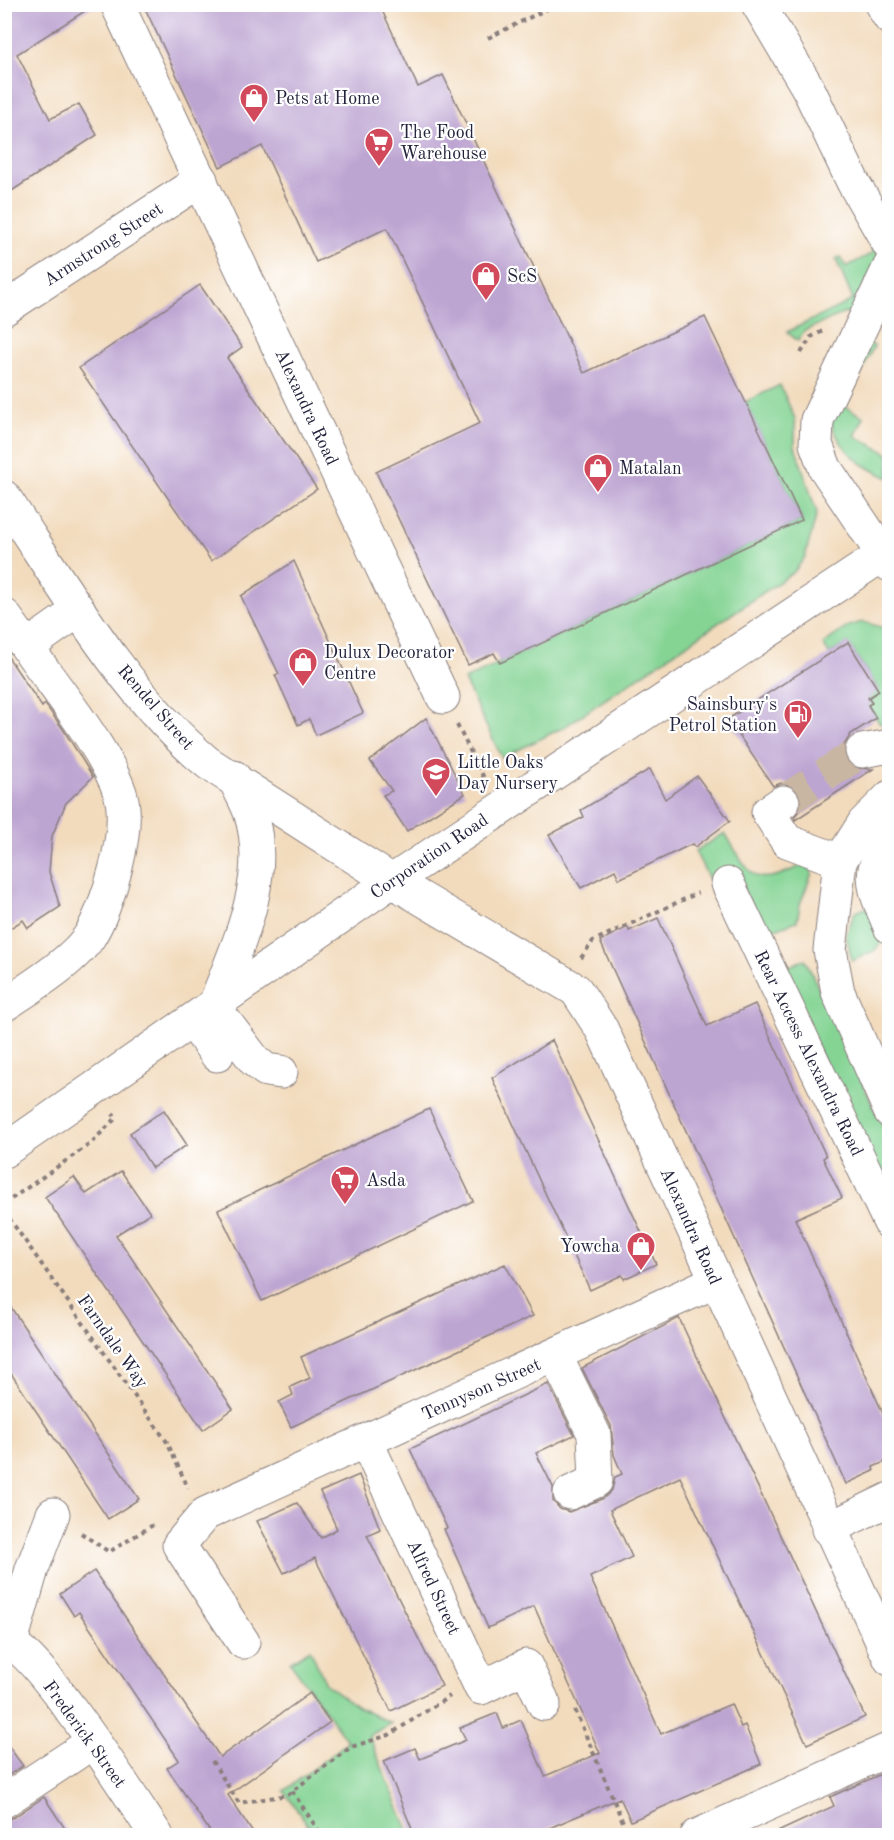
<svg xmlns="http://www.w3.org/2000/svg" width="894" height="1840" font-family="'Old Standard TT',serif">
  <rect width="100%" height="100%" fill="#fff"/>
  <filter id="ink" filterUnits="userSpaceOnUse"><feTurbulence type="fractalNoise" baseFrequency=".0167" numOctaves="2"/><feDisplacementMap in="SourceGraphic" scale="12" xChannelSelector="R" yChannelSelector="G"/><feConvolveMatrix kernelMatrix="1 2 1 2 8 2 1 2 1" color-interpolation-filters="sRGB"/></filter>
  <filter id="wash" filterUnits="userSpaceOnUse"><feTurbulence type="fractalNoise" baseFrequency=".008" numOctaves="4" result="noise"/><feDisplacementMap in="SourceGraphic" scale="24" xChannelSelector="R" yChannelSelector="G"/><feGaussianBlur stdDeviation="1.35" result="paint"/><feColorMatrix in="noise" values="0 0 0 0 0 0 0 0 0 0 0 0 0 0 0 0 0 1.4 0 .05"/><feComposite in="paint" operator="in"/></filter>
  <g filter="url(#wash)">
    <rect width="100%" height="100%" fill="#f2dbbd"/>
    <g fill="#85d494" stroke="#547b68" stroke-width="1.5">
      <polygon points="868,239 880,254 852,316 844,313 804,331 798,341 787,332 853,300 836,259 840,257 846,267 873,253"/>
      <path d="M869,343L874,346L845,407L864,417L855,436L889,454V478C861,466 843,453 831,424Z"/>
      <polygon points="780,385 795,419 795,446 817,513 805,557 794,572 564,727 502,758 464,680 802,520 745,402"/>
      <polygon points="863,622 888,629 885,643 889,647 889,722 880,724 868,705 872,703 868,698 879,690 848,643 829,654 823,644 849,626"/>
      <path d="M725,833C754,881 753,889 807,863L812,873L800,904L797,921L775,929L764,928L734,872L711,883L695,851Z"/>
      <polygon points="872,906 885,938 874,951 852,961 846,935 855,912"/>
      <polygon points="805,959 889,1140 889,1204 781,970"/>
      <polygon points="310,1649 326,1684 357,1707 391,1723 369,1736 410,1835 315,1835 284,1791 348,1742 290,1662"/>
    </g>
    <g id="blocks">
      <g fill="#bda5d2">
        <polygon points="17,4 96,4 17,54 50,119 79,104 97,135 4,196 4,11"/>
        <polygon points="143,4 379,4 418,87 443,75 584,373 705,317 802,520 500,663 494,653 468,665 376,472 480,423 387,228 316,262 262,146 220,167"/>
        <polygon points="200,285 242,347 227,358 317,489 211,561 79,368"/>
        <polygon points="294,561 363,713 316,735 309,719 298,725 275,675 279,674 241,596"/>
        <polygon points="848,642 879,691 868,698 872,703 868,705 876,718 851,734 844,745 844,755 848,763 855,768 873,769 795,820 794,817 799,811 802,801 799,792 791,785 781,783 773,786 728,719"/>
        <polygon points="4,651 42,707 45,704 63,729 93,777 66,803 52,836 49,872 60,907 28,928 23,920 4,932"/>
        <polygon points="426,718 465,794 407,831 383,795 392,791 370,761"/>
        <polygon points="650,769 665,799 697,776 730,821 695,847 692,844 619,879 615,870 581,888 549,835 584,817 581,810"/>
        <polygon points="658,918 707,1026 755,1004 826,1156 823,1158 842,1198 795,1219 890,1429 890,1460 873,1467 874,1471 846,1484 600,941 628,927 629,931"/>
        <polygon points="552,1040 656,1264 624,1279 622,1275 590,1290 492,1078"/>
        <polygon points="429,1109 473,1201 262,1301 218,1210"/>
        <polygon points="164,1110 187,1145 152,1168 130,1133"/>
        <polygon points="121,1171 150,1213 116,1235 233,1409 203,1430 45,1197 74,1177 86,1194"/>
        <polygon points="505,1264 533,1316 291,1427 279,1402 293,1395 290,1387 310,1378 301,1357"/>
        <polygon points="4,1297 139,1499 108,1519 4,1363"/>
        <polygon points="679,1318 865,1717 807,1744 680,1477 610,1510 632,1557 590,1577 661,1734 731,1704 741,1727 745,1725 761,1764 631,1821 620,1798 547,1829 550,1836 415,1836 384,1761 415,1748 420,1759 466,1740 460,1728 497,1713 503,1728 521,1720 545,1776 600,1753 534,1606 488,1628 444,1529 447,1528 410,1449 548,1384 574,1435 536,1453 553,1487 553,1501 560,1509 569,1512 604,1498 612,1490 615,1477 622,1474 614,1455 611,1426 582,1368"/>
        <polygon points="359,1475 380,1529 367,1535 442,1686 391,1711 315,1558 284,1573 257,1521 297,1503 321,1538 337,1529 320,1492"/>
        <polygon points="94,1571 220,1757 310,1693 330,1722 228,1795 255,1836 213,1836 167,1768 179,1760 79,1612 74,1616 60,1594"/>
        <polygon points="4,1740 23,1766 4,1778"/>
        <polygon points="890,1770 890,1836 769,1836 834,1806 830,1797"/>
        <polygon points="44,1797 70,1836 4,1836 4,1820 14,1817"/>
      </g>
    </g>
  </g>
  <g filter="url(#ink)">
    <use href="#blocks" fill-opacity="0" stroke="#8a7e7c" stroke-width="1.5"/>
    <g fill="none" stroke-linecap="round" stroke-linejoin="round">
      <polyline stroke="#c8b6a3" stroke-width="33" stroke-dasharray="33 16" stroke-linecap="butt" points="783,802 862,751"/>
      <g stroke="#8a7e7c" stroke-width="35">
        <g id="minor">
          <polyline points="117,4 443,697"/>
          <polyline points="758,4 808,88 853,182 890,246"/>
          <polyline points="881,4 890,18"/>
          <polyline points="890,266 817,420 816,444 825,468 890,565"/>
          <polyline points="4,309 201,180"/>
          <path d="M4,497C62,584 128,698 208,763L392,881L576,990L602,1030L890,1659"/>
          <polyline points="4,615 27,647 79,610"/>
          <polyline points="862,751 890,746"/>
          <path d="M234,777C239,790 247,802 251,815C271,881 236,947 214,1007L255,1061L266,1070L281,1072"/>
          <polyline points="890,797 864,823 840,861 830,950 838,992 890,1111"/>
          <polyline points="783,802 768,812 787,841 840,861"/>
          <path d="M890,840C863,873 876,892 890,927"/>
          <polyline points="728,884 890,1223"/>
          <path d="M4,1005C29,989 73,961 89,937C108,908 132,826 120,793C105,748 55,688 27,647"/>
          <polyline points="193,1022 217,1055"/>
          <polyline points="4,1151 392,881 890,550"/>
          <polyline points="555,1355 594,1434 596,1481 570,1493"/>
          <polyline points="366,1441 481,1688 526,1666 544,1704"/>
          <polyline points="828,1529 890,1499"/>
          <path d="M4,1641C37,1647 134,1802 157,1836"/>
          <polyline points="11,1642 32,1569 53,1514"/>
          <polyline points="243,1642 179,1545 205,1514 716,1281"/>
          <polyline points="4,1801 93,1742"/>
          <polyline points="697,1836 890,1749"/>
        </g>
      </g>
      <g stroke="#8a7e7c" stroke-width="4" stroke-dasharray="4.5 4.5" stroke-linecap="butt">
        <polyline points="488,38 557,4"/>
        <polyline points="801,353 811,337 823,331"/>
        <polyline points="457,725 486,782"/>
        <polyline points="581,958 593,941 698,893"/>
        <polyline points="4,1204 90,1144 116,1118 113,1114"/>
        <polyline points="4,1211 167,1442 188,1488"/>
        <polyline points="81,1533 109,1552 153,1525"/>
        <polyline points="575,1710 629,1836"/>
        <polyline points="212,1761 239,1803 287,1795 351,1747 389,1735 450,1696"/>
        <polyline points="292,1791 322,1836"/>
      </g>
      <use href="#minor" stroke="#fff" stroke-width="33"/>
    </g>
  </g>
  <defs>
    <g id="shop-pin" transform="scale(1.5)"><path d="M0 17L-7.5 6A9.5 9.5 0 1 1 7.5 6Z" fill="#d1495b" stroke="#fff"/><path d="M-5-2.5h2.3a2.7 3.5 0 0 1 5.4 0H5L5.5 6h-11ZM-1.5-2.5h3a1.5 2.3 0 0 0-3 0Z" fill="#fff"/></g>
    <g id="supermarket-pin" transform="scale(1.5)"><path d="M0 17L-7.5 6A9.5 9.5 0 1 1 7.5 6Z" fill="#d1495b" stroke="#fff"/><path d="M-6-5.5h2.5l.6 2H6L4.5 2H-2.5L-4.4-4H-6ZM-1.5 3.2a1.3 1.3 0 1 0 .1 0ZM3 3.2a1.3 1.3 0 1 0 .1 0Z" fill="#fff"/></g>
    <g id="fuel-pin" transform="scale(1.5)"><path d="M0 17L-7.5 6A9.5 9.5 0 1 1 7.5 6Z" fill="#d1495b" stroke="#fff"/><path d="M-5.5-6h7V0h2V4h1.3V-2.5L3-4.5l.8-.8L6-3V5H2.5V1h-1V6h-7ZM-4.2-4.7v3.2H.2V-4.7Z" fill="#fff"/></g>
    <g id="school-pin" transform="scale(1.5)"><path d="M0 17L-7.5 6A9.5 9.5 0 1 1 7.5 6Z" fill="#d1495b" stroke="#fff"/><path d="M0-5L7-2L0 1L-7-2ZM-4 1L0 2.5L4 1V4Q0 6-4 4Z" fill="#fff"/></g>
  </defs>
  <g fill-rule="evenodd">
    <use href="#shop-pin" x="254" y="98"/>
    <use href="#supermarket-pin" x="379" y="142"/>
    <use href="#shop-pin" x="486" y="276"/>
    <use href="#shop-pin" x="598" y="468"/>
    <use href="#shop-pin" x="303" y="662"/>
    <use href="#fuel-pin" x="798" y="714"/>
    <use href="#school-pin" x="436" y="772"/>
    <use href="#supermarket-pin" x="345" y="1180"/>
    <use href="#shop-pin" x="641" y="1246"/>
  </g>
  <g text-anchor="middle" stroke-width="4.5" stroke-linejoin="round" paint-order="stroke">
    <g font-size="18" fill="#22223b" stroke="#fff" text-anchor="start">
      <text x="275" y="104">Pets at Home</text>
      <text x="400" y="138">The Food<tspan x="400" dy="21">Warehouse</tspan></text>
      <text x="507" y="282">ScS</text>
      <text x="619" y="474">Matalan</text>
      <text x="324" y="658">Dulux Decorator<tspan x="324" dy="21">Centre</tspan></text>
      <text x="777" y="710" text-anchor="end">Sainsbury's<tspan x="777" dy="21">Petrol Station</tspan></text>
      <text x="457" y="768">Little Oaks<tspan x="457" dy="21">Day Nursery</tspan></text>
      <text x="366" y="1186">Asda</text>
      <text x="620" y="1252" text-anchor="end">Yowcha</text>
    </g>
    <g font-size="18" fill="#22223b" stroke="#fff">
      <text transform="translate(103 244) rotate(-33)" y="6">Armstrong Street</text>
      <text transform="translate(307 407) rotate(65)" y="6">Alexandra Road</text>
      <text transform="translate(156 707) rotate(49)" y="6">Rendel Street</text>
      <text transform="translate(429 856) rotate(-34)" y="6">Corporation Road</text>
      <text transform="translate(809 1053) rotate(64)" y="6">Rear Access Alexandra Road</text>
      <text transform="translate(691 1226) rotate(66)" y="6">Alexandra Road</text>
      <text transform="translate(113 1341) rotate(55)" y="6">Farndale Way</text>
      <text transform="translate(481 1389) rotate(-24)" y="6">Tennyson Street</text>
      <text transform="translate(434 1587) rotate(65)" y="6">Alfred Street</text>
      <text transform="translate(85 1734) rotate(54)" y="6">Frederick Street</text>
    </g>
  </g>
  <rect width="894" height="1840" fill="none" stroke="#fff" stroke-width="24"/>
</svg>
